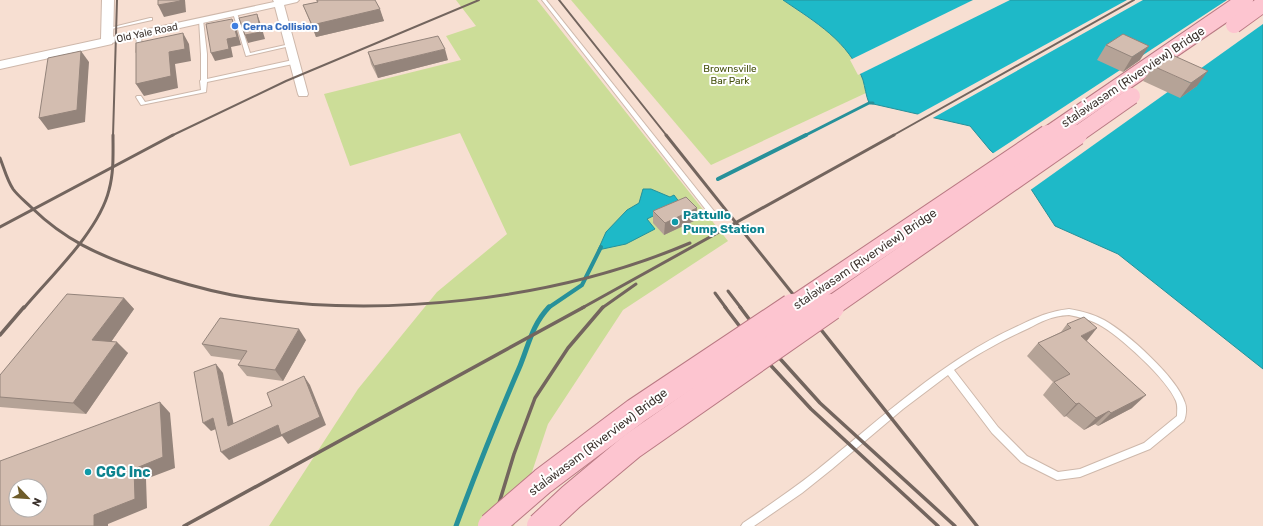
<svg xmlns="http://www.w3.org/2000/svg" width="1263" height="526" font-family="Rubik,sans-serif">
  <rect width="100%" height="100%" fill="#f7dfd2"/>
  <g fill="#ccdd98">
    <polygon points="456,0 537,0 728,241 623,310 548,424 514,526 269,526 358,389 437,292 507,234 460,133 350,166 324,94 461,60 446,36 476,26"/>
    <polygon points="571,0 783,0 833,35 848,52 863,80 866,93 711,165"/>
  </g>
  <g fill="#1eb9c8" stroke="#27919a">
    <path d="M783,0H1263V369L1118,254L1055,226L1029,186L990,150L970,126L869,103C866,96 865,87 863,80C849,41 815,22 783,0Z"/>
    <polygon points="643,189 651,189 670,197 674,195 680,203 647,219 655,229 626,244 598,250 606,232 627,210 639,203"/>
  </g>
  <g fill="#f7dfd2">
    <polygon points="973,0 1010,0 858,75 850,60"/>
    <polygon points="1127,0 1143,0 931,119 917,115"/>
    <polygon points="1227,0 1263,0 1263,24 1029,191 992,154"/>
  </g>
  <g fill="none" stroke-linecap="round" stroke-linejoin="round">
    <polyline stroke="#27919a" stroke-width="3" points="804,136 869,103 873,103"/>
    <g stroke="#27919a" stroke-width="4">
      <polyline points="718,179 806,135"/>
      <polyline points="548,308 582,285 601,247"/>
    </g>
    <path stroke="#27919a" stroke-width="5" d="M456,526C476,472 497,419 520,366C529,344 532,325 549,307"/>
    <g stroke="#ceb8ab" stroke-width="2">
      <g id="service">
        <polygon points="542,0 546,0 714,211 715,213 714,215 710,215"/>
        <polygon points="233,12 237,13 250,53 290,44 292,45 290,46 246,56 233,13"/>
        <polygon points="150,18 152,18 152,20 107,30 105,29"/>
        <polygon points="199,19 203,20 207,54 207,79 293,60 296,62 293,64 207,82 206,92 141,105 136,97 137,96 141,96 145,102 201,90 200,81 201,80 201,54"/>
        <polygon points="137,33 141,34 142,52 139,54 136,52"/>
        <path d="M1069,309C1081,311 1093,314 1104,320C1127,333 1177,377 1185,403C1187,408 1186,416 1184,421L1150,449L1080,477L1057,480L1021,462L992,433L948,375L903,409L832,469L802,493L754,526H741L743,523C768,506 793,489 817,470C882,418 941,361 1018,326C1035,318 1049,311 1069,309ZM1069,315C1079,317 1088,319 1098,324C1119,335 1167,379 1176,401C1178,406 1177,411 1177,416L1144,443L1080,469L1058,472L1027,456L998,427L954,370C977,354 1001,341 1027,329C1043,321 1051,316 1069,315Z"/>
      </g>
    </g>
    <g stroke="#ceb8ab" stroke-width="2">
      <polygon id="minor" points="273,0 299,0 297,2 284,5 308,94 307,96 299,96 298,94 275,7 107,44 102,41 107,38 274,2"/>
    </g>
    <g stroke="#ceb8ab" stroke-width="2">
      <polygon id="tertiary" points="102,0 114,0 113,41 112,44 0,69 0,61 101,39"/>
    </g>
    <use href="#service" fill="#fff" fill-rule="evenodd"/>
    <use href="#minor" fill="#fff" fill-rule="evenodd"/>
    <use href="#tertiary" fill="#fff" fill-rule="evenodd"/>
    <g stroke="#73655e" stroke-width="2">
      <polyline points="559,0 667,136"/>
      <polyline points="113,136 117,0"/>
      <polyline points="171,136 286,81 479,0"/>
      <polyline points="892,136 1134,0"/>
    </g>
    <g stroke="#73655e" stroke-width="3">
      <polyline points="666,135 804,308"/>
      <path d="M0,158C4,168 7,180 13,189C18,196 26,202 32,208C65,240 98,255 142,270C171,280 201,289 232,295C378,320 554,301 690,243"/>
      <polyline points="0,227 173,135"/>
      <polyline points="728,291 741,308"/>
      <polyline points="715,293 726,308"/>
      <path d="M24,308C51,276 99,231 109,190C114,172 113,153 113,135"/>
      <polyline points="582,308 894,135"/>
      <polyline points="602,308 636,284"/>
    </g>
    <g stroke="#73655e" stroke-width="3.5">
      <polyline points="725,307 763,357 811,409 938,526"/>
      <polyline points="740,307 774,352 820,403 955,526"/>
      <polyline points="803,307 977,526"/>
      <polyline points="0,335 24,307"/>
      <polyline points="184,526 584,307"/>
      <polyline points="496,526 497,510 514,454 535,398 568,348 603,307"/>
    </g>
    <g stroke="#b97983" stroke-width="18" stroke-linecap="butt">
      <g id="primary-bridge-far2">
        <polyline points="1234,25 1263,4"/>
        <polyline points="1046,136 1245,0"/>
        <polyline points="1075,136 1132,96"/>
      </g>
    </g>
    <g stroke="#b97983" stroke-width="22" stroke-linecap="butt">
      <g id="primary-bridge-far1">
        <polyline points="791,308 1048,135"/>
        <polyline points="829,308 1077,135"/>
      </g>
    </g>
    <g stroke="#b97983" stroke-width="28" stroke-linecap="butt">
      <g id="primary-bridge">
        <polyline points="491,526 543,481 636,411 792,307"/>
        <polyline points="540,526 571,497 632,446 831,307"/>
      </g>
    </g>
    <use href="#primary-bridge-far2" stroke="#fdc5d0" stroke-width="16"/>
    <use href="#primary-bridge-far1" stroke="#fdc5d0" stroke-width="20"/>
    <use href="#primary-bridge" stroke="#fdc5d0" stroke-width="26"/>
  </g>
  <g fill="#b5a397">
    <polygon points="316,0 375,0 384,21 316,37 303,5 317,2"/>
    <polygon points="1106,45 1140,60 1123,72 1097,60"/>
    <polygon points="368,52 448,60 378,78 371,64"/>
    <polygon points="1153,66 1197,86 1180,98 1143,81"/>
    <polygon points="697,208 696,220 664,235 653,223 653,211"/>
    <polygon points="124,298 134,309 111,342 128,353 86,414 0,407 0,375"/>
    <polygon points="1067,324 1086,341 1132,408 1098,426 1095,424 1084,430 1066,416 1064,417 1043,395 1053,382 1027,356 1038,343 1061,332"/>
    <polygon points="306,340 283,381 247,376 238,365 241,360 211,356 202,344"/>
  </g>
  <g fill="#94847b">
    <polygon points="180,0 185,0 186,12 164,17 158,5"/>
    <polygon points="380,9 384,21 316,37 312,25"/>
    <polygon points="257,14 260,22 265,39 248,43 245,35"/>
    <polygon points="232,19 236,27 241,45 231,47 233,57 215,61 211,53 227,39"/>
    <polygon points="183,33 189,44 191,61 175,64 178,88 144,96 136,84 169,52"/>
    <polygon points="1149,46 1140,60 1123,72 1132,57"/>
    <polygon points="445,49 448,60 378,78 374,66"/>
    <polygon points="81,51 89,62 85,122 48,130 39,118"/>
    <polygon points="1208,71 1197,86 1180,98 1191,83"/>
    <polygon points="697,208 696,220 664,235 665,223"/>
    <polygon points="124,298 134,309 104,352 92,340"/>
    <polygon points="1097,328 1086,342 1081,336"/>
    <polygon points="299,329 306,340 283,381 275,370"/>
    <polygon points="117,342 128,353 86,414 73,403"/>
    <polygon points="216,364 223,373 236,435 228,426"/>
    <polygon points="304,376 310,385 326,425 288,444 282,436 229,460 221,452 278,425"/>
    <polygon points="1146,395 1132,408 1098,426 1111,413"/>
    <polygon points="160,402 170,413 175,468 146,479 147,508 108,524 108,526 94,526 94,515 134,469"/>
    <polygon points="1079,403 1066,416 1064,417 1076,404"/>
    <polygon points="1109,411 1095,424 1084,430 1096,418"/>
    <polygon points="213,418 221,427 211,431 203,423"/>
  </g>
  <g fill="#d3bdb0" stroke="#94847b" fill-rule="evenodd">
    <polygon points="158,0 180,0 180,1 158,5"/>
    <polygon points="317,0 375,0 380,9 312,25 303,5 318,2"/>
    <polygon points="257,14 261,32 245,35 239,18"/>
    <polygon points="232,19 237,37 227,39 229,49 211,53 206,24"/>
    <polygon points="183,33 185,49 169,52 171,76 136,84 136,43"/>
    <polygon points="1123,34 1149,46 1132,57 1106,45"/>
    <polygon points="438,36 445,49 374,66 368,52"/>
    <polygon points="81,51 77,110 39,118 48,58"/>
    <polygon points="1170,54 1208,71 1191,83 1153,66"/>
    <polygon points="686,197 697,208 665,223 653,211"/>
    <polygon points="67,294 124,298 92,340 117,342 73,403 0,397 0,375"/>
    <polygon points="1084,317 1097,328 1081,336 1146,395 1111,413 1109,411 1096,418 1079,403 1076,404 1054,382 1070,374 1038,343 1071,328 1067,324"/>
    <polygon points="220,318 299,329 275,370 238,365 247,351 202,344"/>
    <polygon points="216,364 228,426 272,406 267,393 304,376 320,417 281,435 278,425 221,452 213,418 203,423 194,372"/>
    <path d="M160,402L163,457L134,469L135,499L94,515V526H0V461ZM16,486H40V510H16Z"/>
  </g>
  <circle fill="#3f7fe0" stroke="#fff" stroke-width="1.5" cx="235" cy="26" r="4"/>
  <g fill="#0f9aa8" stroke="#fff" stroke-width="1.5">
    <circle cx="675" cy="222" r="4"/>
    <circle cx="88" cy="472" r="4"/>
  </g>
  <g text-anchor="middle" stroke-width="4" stroke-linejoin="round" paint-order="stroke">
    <g font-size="10" font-weight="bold" fill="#366cbe" stroke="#fff" text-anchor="start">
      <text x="243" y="30">Cerna Collision</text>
    </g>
    <g font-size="10" fill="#3c332e" stroke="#fff">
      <text transform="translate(147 32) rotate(-12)" y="4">Old Yale Road</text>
    </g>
    <g font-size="10" fill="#45510d" stroke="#fff">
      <text x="730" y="72">Brownsville<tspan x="730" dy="12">Bar Park</tspan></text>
    </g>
    <g font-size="12" fill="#3c332e" stroke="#fff">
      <text transform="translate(1133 77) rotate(-34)" y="4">stal̕əw̓asəm (Riverview) Bridge</text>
      <text transform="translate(865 259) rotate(-34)" y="4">stal̕əw̓asəm (Riverview) Bridge</text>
      <text transform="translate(598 442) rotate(-37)" y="4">stal̕əw̓asəm (Riverview) Bridge</text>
    </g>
    <g font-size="12" font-weight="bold" fill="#0d838f" stroke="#fff" text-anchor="start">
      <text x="683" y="219">Pattullo<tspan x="683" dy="14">Pump Station</tspan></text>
    </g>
    <g font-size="14" font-weight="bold" fill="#0d838f" stroke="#fff" text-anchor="start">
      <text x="96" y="477">CGC Inc</text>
    </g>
  </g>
  <g transform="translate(28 498) rotate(115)"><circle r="19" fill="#ffffff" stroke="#b1adab"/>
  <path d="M0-3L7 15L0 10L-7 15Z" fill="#6e5c2a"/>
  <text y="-6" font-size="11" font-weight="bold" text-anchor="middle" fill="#3c332e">N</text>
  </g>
</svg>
